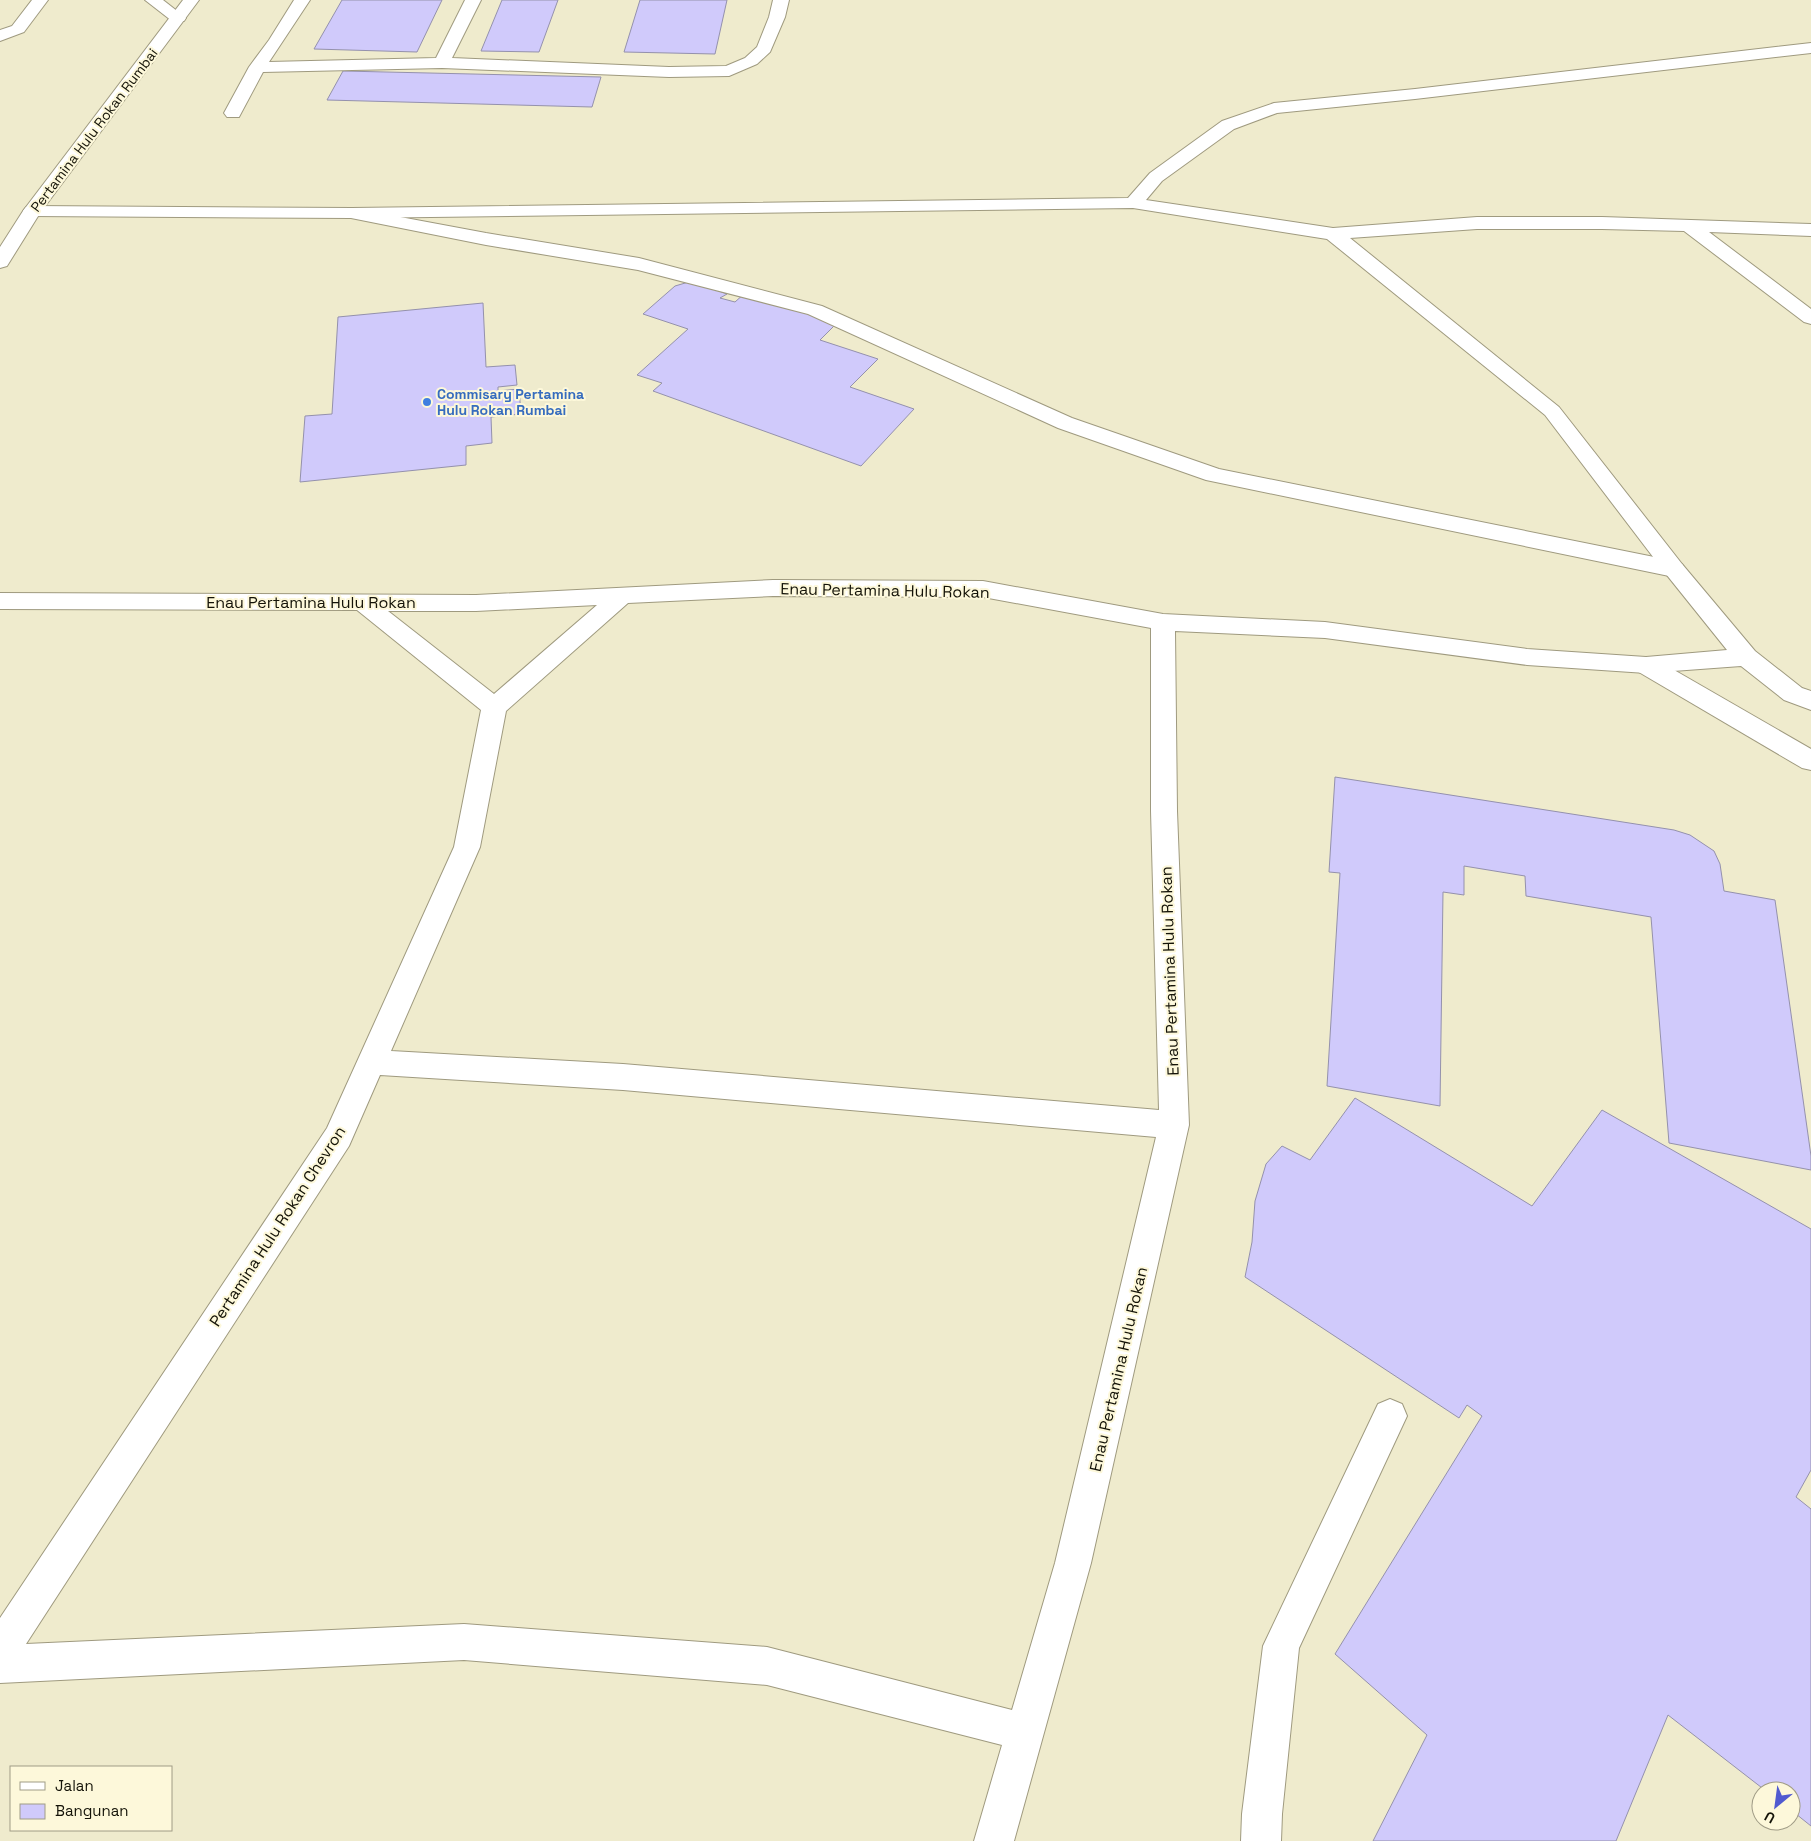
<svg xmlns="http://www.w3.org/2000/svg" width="1811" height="1841" font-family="'Space Grotesk',sans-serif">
  <rect width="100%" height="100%" fill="#efebcd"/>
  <g fill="#d0cafb" stroke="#9491ac">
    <polygon points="342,0 442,0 417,52 314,49"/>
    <polygon points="502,0 558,0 539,52 481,51"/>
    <polygon points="640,0 727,0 715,54 624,52"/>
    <polygon points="343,71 601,77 592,107 327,100"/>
    <polygon points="692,281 727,294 720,298 735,302 745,293 837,323 820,340 878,359 850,387 914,409 861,466 653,391 662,383 637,375 688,329 643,314 675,286"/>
    <polygon points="483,303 486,367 515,365 517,385 498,387 498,391 519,389 521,414 491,417 492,443 466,446 466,465 300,482 305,416 332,414 338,317"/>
    <polygon points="1335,777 1674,830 1690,835 1714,851 1720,864 1724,891 1775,900 1811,1156 1811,1170 1669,1143 1651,917 1526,896 1525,876 1464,866 1464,895 1443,892 1440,1106 1327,1086 1340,873 1329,872"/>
    <polygon points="1355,1098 1532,1206 1602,1110 1811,1229 1811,1470 1796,1497 1811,1509 1811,1826 1791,1810 1791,1791 1766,1791 1668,1715 1616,1841 1373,1841 1427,1735 1335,1654 1482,1416 1467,1405 1459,1418 1245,1277 1252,1242 1255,1201 1266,1164 1282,1146 1310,1160"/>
  </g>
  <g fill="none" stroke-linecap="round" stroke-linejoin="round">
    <g stroke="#9f9a7f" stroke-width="2">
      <g id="lane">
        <polygon points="32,0 48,0 24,32 0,41 0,30 12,26"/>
        <polygon points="145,0 163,0 186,18 184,21 172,21"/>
        <polygon points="294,0 310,0 269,62 436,58 465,0 481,0 452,58 669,67 726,66 745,58 757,47 769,17 773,0 789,0 785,17 770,52 757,64 729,76 669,77 442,68 263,72 239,117 227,117 224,113 249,67 269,40"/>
        <polygon points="352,208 486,233 639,258 822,306 1072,418 1219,469 1674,561 1682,564 1685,569 1682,574 1674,577 1206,480 1058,428 808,314 638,270 486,245 346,217 343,213 346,209"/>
        <polygon points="1646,657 1655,659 1811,749 1811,770 1802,768 1637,671 1634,665 1637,659"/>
        <polygon points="1390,1399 1402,1404 1407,1416 1299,1648 1282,1814 1281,1841 1241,1841 1242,1814 1263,1646 1378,1404"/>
      </g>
    </g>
    <g stroke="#9f9a7f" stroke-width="2">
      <path id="street" d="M1811,43V53L1415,99L1277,113L1234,129L1162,181L1146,200L1333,228L1477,217H1602L1811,224V236L1709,232L1811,309V324L1804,322L1684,231L1602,229H1477L1350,238L1559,407L1682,564L1755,651L1802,688L1811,691V710L1784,700L1741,666L1646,673L1527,665L1325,638L1175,631L1177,811L1189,1125L1091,1563L1014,1841H974L1002,1745L767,1685L464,1660L0,1683V1618L327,1128L454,847L481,710L357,610L0,609V593L476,595L773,580L983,581L1163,614L1325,622L1527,649L1646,657L1727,650L1666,574L1545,415L1327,239L1133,208L352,218L32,216L26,215L23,211L26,207L32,206L352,208L1128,198L1150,173L1222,121L1274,103L1415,89ZM773,596L983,597L1151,628V811L1159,1110L623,1064L391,1051L480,847L506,711L628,603ZM597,605L494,694L388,611H476ZM380,1075L623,1090L1156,1137L1055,1563L1012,1710L767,1647L464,1624L26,1644L349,1146Z"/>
    </g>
    <g stroke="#9f9a7f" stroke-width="2">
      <polygon id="secondary" points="183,0 199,0 40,213 7,266 0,268 0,247 23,211"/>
    </g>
    <use href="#lane" fill="#fff" fill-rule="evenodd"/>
    <use href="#street" fill="#fff" fill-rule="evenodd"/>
    <use href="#secondary" fill="#fff" fill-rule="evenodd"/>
  </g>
  <circle fill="#3f7fe0" stroke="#fdf8da" stroke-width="2" cx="427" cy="402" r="5"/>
  <g text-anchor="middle" stroke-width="4" stroke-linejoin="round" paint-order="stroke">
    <g font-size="14" fill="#141308" stroke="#fdf8da">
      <text transform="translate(94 130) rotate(-53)" y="5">Pertamina Hulu Rokan Rumbai</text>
    </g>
    <g font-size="14" font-weight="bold" fill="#366cbe" stroke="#fdf8da" text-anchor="start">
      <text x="437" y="399">Commisary Pertamina<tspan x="437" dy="16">Hulu Rokan Rumbai</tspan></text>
    </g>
    <g font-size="16" fill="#141308" stroke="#fdf8da">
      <text transform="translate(885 590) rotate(1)" y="6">Enau Pertamina Hulu Rokan</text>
      <text x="311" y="608">Enau Pertamina Hulu Rokan</text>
      <text transform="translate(1169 971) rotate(-92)" y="6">Enau Pertamina Hulu Rokan</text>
      <text transform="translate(277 1226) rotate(-57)" y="6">Pertamina Hulu Rokan Chevron</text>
      <text transform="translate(1118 1369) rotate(-77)" y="6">Enau Pertamina Hulu Rokan</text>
    </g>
  </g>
  <rect x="10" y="1766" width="162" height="65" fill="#fdf8da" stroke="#a09c86"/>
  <rect x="20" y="1782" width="25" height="8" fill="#ffffff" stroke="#a09c86"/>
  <text x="55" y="1791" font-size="15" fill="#141308">Jalan</text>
  <rect x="20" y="1804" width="25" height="15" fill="#d0cafb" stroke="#a09c86"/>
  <text x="55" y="1816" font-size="15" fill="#141308">Bangunan</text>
  <g transform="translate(1776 1806) rotate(209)"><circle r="24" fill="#fdf8da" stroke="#a09c86"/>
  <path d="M0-4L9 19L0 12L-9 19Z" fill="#505ad0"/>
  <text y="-8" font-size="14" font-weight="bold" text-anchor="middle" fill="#141308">U</text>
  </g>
</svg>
